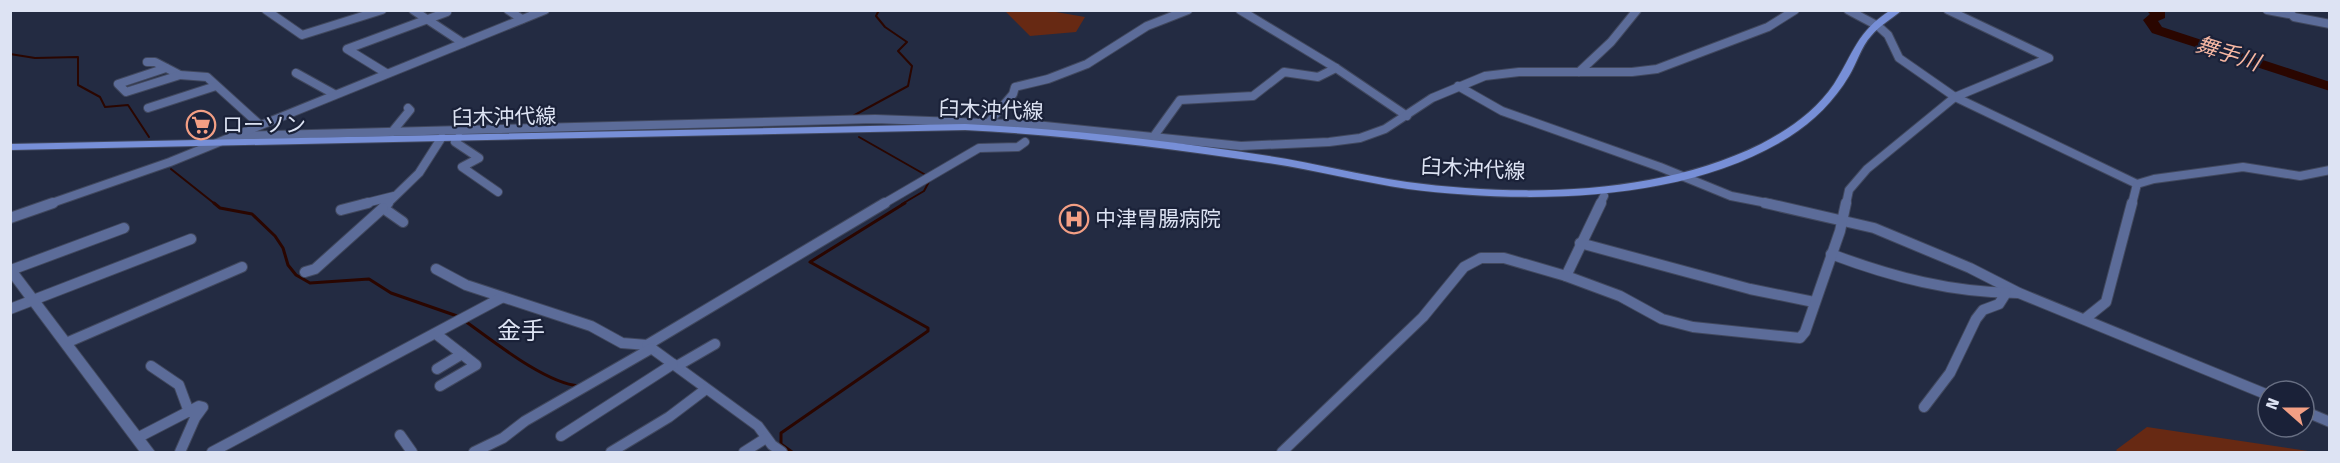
<svg xmlns="http://www.w3.org/2000/svg" width="2340" height="463" font-family="'Fira Sans','Noto Sans JP',sans-serif">
  <rect width="100%" height="100%" fill="#232b42"/>
  <g fill="#672913">
    <polygon points="1005,11 1050,11 1085,17 1076,32 1030,36"/>
    <polygon points="2147,427 2308,451 2308,452 2118,452 2116,450"/>
  </g>
  <g fill="none" stroke-linecap="round" stroke-linejoin="round">
    <g stroke="#2a0600" stroke-width="2">
      <polyline points="10,54 35,58 78,57 78,85 100,97 105,107 128,105 149,137"/>
      <polyline points="851,117 908,86 912,66 898,51 907,42 885,27 876,16 879,10"/>
      <polyline points="859,137 931,178 924,191 902,204"/>
      <polyline points="171,169 215,204"/>
    </g>
    <g stroke="#2a0600" stroke-width="3">
      <polyline points="214,203 220,208 252,214 275,236 283,248 288,265 296,275 310,283 369,279 391,293 460,317"/>
      <path d="M465,321C493,341 545,383 579,386"/>
      <polyline points="792,452 781,444 781,433 928,331 928,328 810,262 905,203"/>
    </g>
    <polygon fill="#2a0600" fill-rule="evenodd" points="2146,10 2165,12 2165,18 2158,21 2162,27 2330,82 2330,91 2152,33 2143,20 2150,14"/>
    <g stroke="#41485e" stroke-width="10">
      <g id="minor-far1">
        <polyline points="266,10 302,35 382,10"/>
        <polyline points="413,10 463,43"/>
        <polyline points="508,10 522,19"/>
        <polyline points="1240,10 1336,68 1407,116"/>
        <polyline points="1848,10 1878,26 1888,35 1899,58 1955,97 2137,184"/>
        <polyline points="2267,10 2289,14"/>
        <polyline points="2287,10 2294,17 2330,24"/>
        <polyline points="147,62 155,62 180,75 207,77 260,125"/>
        <polyline points="166,68 118,84 126,92 180,75"/>
        <polyline points="1579,72 1611,42 1637,10"/>
        <polyline points="296,73 334,94"/>
        <polyline points="386,73 347,49 447,12"/>
        <polyline points="1458,86 1502,111 1660,167 1731,196 1772,204"/>
        <polyline points="148,108 216,86"/>
        <polyline points="990,121 1013,94 1015,87 1048,79 1087,64 1147,26 1188,10"/>
        <polyline points="392,132 410,110 408,108"/>
        <polyline points="232,136 875,119 1035,125 1241,146 1329,142 1360,138 1385,129 1432,98 1485,76 1519,72 1632,72 1657,69 1768,27 1795,10"/>
        <polyline points="1154,136 1180,100 1253,96 1284,72 1318,77 1336,68"/>
        <polyline points="459,137 455,142 479,158 462,167 498,192"/>
        <polyline points="49,204 170,162 545,10"/>
        <polyline points="362,204 394,196"/>
        <polyline points="387,204 419,173 442,137"/>
        <polyline points="883,204 979,148 1018,147 1025,142"/>
        <polyline points="1600,204 1604,196"/>
        <polyline points="1846,204 1849,190 1867,169 1955,97 2049,58 1948,10"/>
        <polyline points="2132,204 2137,184 2154,179 2243,167 2300,176 2330,170"/>
      </g>
    </g>
    <g stroke="#41485e" stroke-width="12">
      <g id="minor">
        <polyline points="388,203 383,208 403,222"/>
        <polyline points="1765,203 1874,228 1970,268 2019,293 2268,395"/>
        <polyline points="341,210 368,203"/>
        <polyline points="10,218 53,203"/>
        <polyline points="1580,243 1750,289 1814,302"/>
        <path d="M1831,254C1892,277 1953,293 2018,293"/>
        <polyline points="436,269 466,285 591,326 622,343 647,345 758,426 772,445 782,452"/>
        <polyline points="11,270 124,228"/>
        <polyline points="305,272 315,269 383,208"/>
        <polyline points="1566,276 1601,203"/>
        <polyline points="10,309 191,239"/>
        <polyline points="2086,318 2106,302 2132,203"/>
        <polyline points="436,334 476,365 440,386"/>
        <polyline points="66,343 242,267"/>
        <polyline points="647,345 885,203"/>
        <polyline points="151,366 179,385 189,412"/>
        <polyline points="677,366 715,344"/>
        <polyline points="437,369 462,354"/>
        <polyline points="1924,407 1950,373 1976,319 1983,310 1999,304 2006,293"/>
        <polyline points="2304,411 2330,422"/>
        <polyline points="400,435 412,452"/>
        <polyline points="561,436 673,364"/>
        <polyline points="137,438 199,406 203,407 195,418 180,452"/>
        <polyline points="212,452 501,298"/>
        <polyline points="474,452 503,438 525,421 652,348"/>
        <polyline points="611,452 669,417 706,389"/>
        <polyline points="744,452 766,438"/>
        <polyline points="1282,452 1423,317 1464,267 1481,258 1504,258 1566,276 1620,296 1662,319 1693,327 1800,338 1805,332 1840,231 1846,203"/>
      </g>
    </g>
    <g stroke="#41485e" stroke-width="2">
      <polygon id="tertiary" points="10,265 14,266 155,452 140,452 10,278"/>
    </g>
    <g stroke="#41485e" stroke-width="2">
      <path id="secondary" d="M1891,10H1902C1892,19 1880,25 1871,36C1861,47 1857,63 1849,76C1834,101 1814,121 1789,137C1684,203 1527,204 1408,189C1361,182 1315,170 1268,163C1167,148 1067,135 965,130L10,150V144L965,124C1067,129 1168,141 1269,156C1315,163 1360,175 1407,182C1520,197 1656,196 1761,144C1788,130 1816,111 1834,84C1854,53 1856,32 1891,10Z"/>
    </g>
    <use href="#minor-far1" stroke="#5c6c99" stroke-width="8"/>
    <use href="#minor" stroke="#5c6c99" stroke-width="10"/>
    <use href="#tertiary" fill="#5c6c99" fill-rule="evenodd"/>
    <use href="#secondary" fill="#778fd7" fill-rule="evenodd"/>
  </g>
  <defs>
    <g id="supermarket-ring" transform="scale(1.5)"><circle r="9.5" fill="#1a2138" stroke="#f39f84" stroke-width="1.5"/><path d="M-6-5.5h2.5l.6 2H6L4.5 2H-2.5L-4.4-4H-6ZM-1.5 3.2a1.3 1.3 0 1 0 .1 0ZM3 3.2a1.3 1.3 0 1 0 .1 0Z" fill="#f39f84"/></g>
    <g id="hospital-ring" transform="scale(1.5)"><circle r="9.5" fill="#1a2138" stroke="#f39f84" stroke-width="1.5"/><path d="M-5-5h3v3.5h4V-5h3V5h-3V1.5h-4V5h-3Z" fill="#f39f84"/></g>
  </defs>
  <g fill-rule="evenodd">
    <use href="#supermarket-ring" x="201" y="125"/>
    <use href="#hospital-ring" x="1074" y="219"/>
  </g>
  <g text-anchor="middle" stroke-width="4.5" stroke-linejoin="round" paint-order="stroke">
    <g font-size="21" fill="#dde3f3" stroke="#1a2138">
      <text transform="translate(991 110) rotate(2)" y="7">臼木沖代線</text>
      <text transform="translate(504 117) rotate(-1)" y="7">臼木沖代線</text>
      <text transform="translate(1473 169) rotate(3)" y="7">臼木沖代線</text>
    </g>
    <g font-size="21" fill="#dde3f3" stroke="#1a2138" text-anchor="start">
      <text x="222" y="132">ローソン</text>
      <text x="1095" y="226">中津胃腸病院</text>
    </g>
    <g font-size="22" font-style="italic" fill="#f8b8a3" stroke="#1a2138">
      <text transform="translate(2228 53) rotate(18)" y="8">舞手川</text>
    </g>
    <g font-size="24" fill="#dde3f3" stroke="#1a2138">
      <text x="521" y="339">金手</text>
    </g>
  </g>
  <rect width="2340" height="463" fill="none" stroke="#dde3f3" stroke-width="24"/>
  <g transform="translate(2286 409) rotate(291)"><circle r="28" fill="#1a2138" stroke="#686f83" stroke-width="1.5"/>
  <path d="M0-4.5L10 22L0 15L-10 22Z" fill="#f39f84"/>
  <text y="-9" font-size="16" font-weight="bold" text-anchor="middle" fill="#dde3f3">N</text>
  </g>
</svg>
